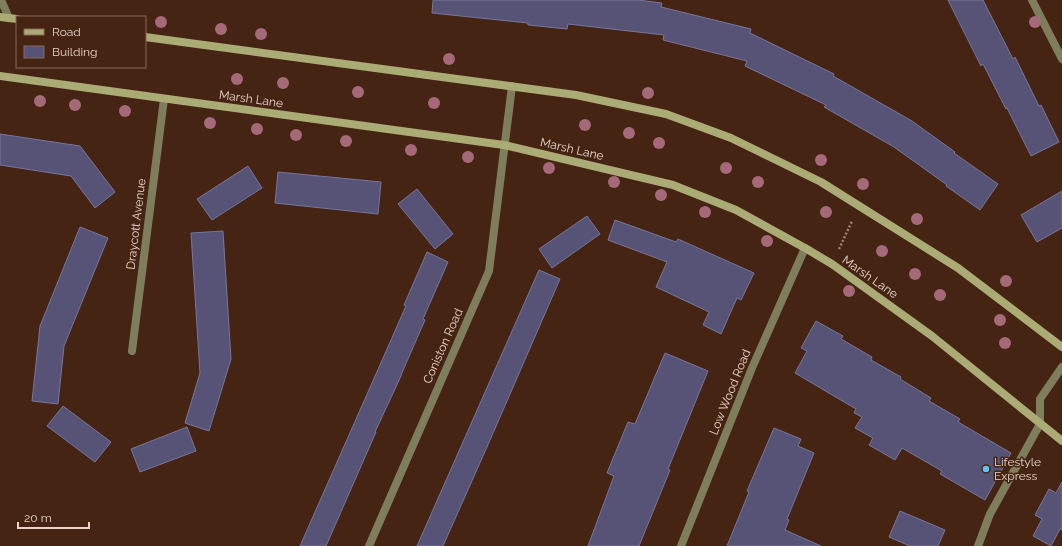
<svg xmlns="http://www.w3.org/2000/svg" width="1062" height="546" font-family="Raleway,sans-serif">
  <rect width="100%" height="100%" fill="#452413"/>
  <g fill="#565377" stroke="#78769b">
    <polygon points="433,0 638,0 662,3 661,7 751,29 750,33 834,74 833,76 912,121 955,152 954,153 998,184 980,210 946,186 947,185 894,147 824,107 826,105 745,66 747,61 663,40 664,35 568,24 567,29 528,25 528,23 432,13"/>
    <polygon points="948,0 983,0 1013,59 1015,57 1039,106 1041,105 1059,142 1031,156 1007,108 1006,109 983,64 981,66"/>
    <polygon points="0,134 80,146 115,192 95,208 71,176 0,165"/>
    <polygon points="248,166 262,188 212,220 197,199"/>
    <polygon points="278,172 381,182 378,214 275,203"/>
    <polygon points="417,189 453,234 435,249 398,204"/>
    <polygon points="1062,191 1062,228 1037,242 1021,215"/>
    <polygon points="587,216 600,234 552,268 539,249"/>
    <polygon points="615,220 676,242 678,239 754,273 741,300 737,298 721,334 703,325 709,312 656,287 667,262 608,240"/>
    <polygon points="80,227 108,238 64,346 58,404 32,401 40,326"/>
    <polygon points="223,231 231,359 209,431 185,423 200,373 191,233"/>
    <polygon points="427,252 448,262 423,319 425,320 401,375 401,376 375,432 376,432 326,546 300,546 406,306 404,305"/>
    <polygon points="539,270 560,279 487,447 443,546 417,546"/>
    <polygon points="816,321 843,336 841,339 872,357 871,360 901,377 900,379 931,398 929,401 960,419 958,422 1011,453 985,500 940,474 942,471 902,448 895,460 869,445 873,438 855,428 862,417 854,413 856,409 795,373 807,351 801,348"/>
    <polygon points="665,353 708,371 668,469 670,470 639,546 588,546 614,476 607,473 628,422 635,424"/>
    <polygon points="63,406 111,442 95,462 47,426"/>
    <polygon points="187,427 196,451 140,472 131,449"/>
    <polygon points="774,428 801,439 798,446 814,453 787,519 789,520 785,530 821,546 727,546 749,492 747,491"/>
    <polygon points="1062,482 1062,530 1060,529 1051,546 1033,536 1042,519 1035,515 1049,489 1056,493"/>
    <polygon points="900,511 945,530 938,546 910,546 889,537"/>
  </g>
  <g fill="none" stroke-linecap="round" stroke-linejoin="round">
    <polyline stroke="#9e8375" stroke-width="2.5" stroke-dasharray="2 2" stroke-linecap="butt" points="839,249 852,221"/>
    <polyline stroke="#7e7e5d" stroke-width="8" points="1,0 9,18"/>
    <g stroke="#7e7e5d" stroke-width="8">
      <polyline points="1032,0 1062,59"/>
      <polyline points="132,351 164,99"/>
      <polyline points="369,546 489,271 512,86"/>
      <polyline points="681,546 752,368 805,248"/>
      <polyline points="978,546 990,514 1040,424 1040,399 1062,367"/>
    </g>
    <g stroke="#abab75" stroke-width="8">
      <polyline points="0,17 17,19"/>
      <polyline points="145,37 576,95 666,114 731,138 821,182 958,268 1062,347"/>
      <polyline points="0,76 504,145 673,185 736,210 805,248 832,264 932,336 1062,441"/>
    </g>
  </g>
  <g fill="#a56979">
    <circle cx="161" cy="22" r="6"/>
    <circle cx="1035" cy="22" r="6"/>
    <circle cx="221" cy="29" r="6"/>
    <circle cx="261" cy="34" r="6"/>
    <circle cx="449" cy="59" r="6"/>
    <circle cx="237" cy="79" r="6"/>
    <circle cx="283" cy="83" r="6"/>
    <circle cx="358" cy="92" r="6"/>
    <circle cx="648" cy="93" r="6"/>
    <circle cx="40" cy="101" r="6"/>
    <circle cx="434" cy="103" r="6"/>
    <circle cx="75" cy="105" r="6"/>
    <circle cx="125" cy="111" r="6"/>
    <circle cx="210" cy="123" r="6"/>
    <circle cx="585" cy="125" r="6"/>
    <circle cx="257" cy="129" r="6"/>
    <circle cx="629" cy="133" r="6"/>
    <circle cx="296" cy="135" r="6"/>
    <circle cx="346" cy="141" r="6"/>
    <circle cx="659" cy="143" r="6"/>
    <circle cx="411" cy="150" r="6"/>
    <circle cx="468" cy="157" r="6"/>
    <circle cx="821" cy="160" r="6"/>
    <circle cx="549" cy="168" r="6"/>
    <circle cx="726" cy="168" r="6"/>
    <circle cx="614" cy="182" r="6"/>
    <circle cx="758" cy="182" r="6"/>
    <circle cx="863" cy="184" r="6"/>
    <circle cx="661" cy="195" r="6"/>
    <circle cx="705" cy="212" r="6"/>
    <circle cx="826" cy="212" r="6"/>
    <circle cx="917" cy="219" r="6"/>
    <circle cx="767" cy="241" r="6"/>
    <circle cx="882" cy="251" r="6"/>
    <circle cx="915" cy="274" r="6"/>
    <circle cx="1006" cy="281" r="6"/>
    <circle cx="849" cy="291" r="6"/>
    <circle cx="940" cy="295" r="6"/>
    <circle cx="1000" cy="320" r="6"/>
    <circle cx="1005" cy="343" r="6"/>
  </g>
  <circle fill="#64c5ee" stroke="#452413" stroke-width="1.5" cx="986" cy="469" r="4"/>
  <g text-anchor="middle" stroke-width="3" stroke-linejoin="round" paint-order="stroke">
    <g font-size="12" fill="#e9d3c8" stroke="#452413">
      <text transform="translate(251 99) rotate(8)" y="4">Marsh Lane</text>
      <text transform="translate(572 149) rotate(13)" y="4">Marsh Lane</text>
      <text transform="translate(136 224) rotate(-83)" y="4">Draycott Avenue</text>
      <text transform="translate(870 277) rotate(35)" y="4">Marsh Lane</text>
      <text transform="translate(443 346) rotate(-66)" y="4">Coniston Road</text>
      <text transform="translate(730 392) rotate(-68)" y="4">Low Wood Road</text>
    </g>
    <g font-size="12" fill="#e9d3c8" stroke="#452413" text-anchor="start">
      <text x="994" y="466">Lifestyle<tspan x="994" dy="14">Express</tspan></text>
    </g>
  </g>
  <rect x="16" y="16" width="130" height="52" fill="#452413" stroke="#876a5b"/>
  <rect x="24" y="29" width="20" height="6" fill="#abab75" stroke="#876a5b"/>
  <text x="52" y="36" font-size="12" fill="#e9d3c8">Road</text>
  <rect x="24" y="46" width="20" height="12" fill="#565377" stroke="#876a5b"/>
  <text x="52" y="56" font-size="12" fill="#e9d3c8">Building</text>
  <path d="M18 522v6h71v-6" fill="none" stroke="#e9d3c8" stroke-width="2"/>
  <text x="24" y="522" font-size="12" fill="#e9d3c8" stroke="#452413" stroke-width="3" paint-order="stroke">20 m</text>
</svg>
